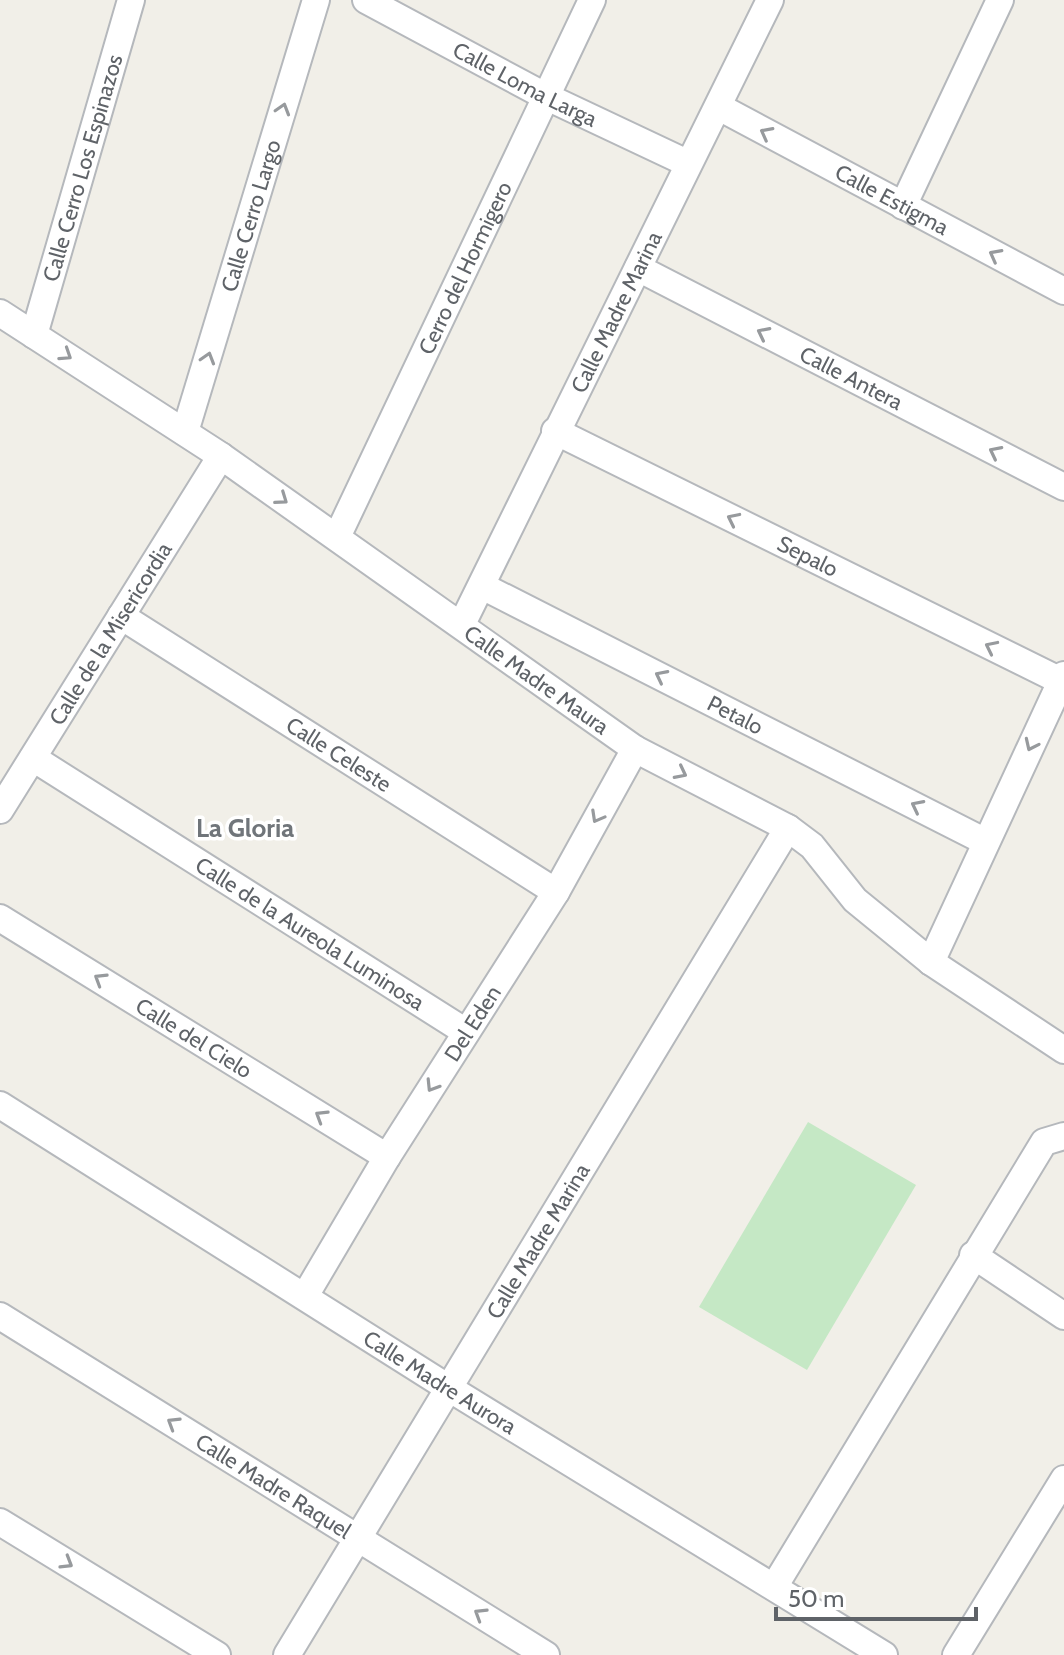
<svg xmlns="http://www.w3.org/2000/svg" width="1064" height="1655" font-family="Cabin,sans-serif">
  <rect width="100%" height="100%" fill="#f1efe8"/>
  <polygon fill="#c5e8c5" points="808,1122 916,1185 807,1370 699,1307"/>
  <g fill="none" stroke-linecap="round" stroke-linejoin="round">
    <g stroke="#b5b8bc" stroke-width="30">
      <g id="minor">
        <path id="s1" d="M366,0L545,96L687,163"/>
        <path id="s2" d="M719,107L1064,291"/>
        <polyline points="903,206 1000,0"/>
        <path id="s3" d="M638,268L1064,487"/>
        <path id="s4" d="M0,313L221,456L635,749L788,828L812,846L855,900L931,962L1064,1050"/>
        <path id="s5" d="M34,335L131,0"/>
        <path id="s6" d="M555,431L1061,681"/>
        <path id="s7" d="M185,432L316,0"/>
        <path id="s8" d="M337,537L592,0"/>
        <path id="s9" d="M484,587L986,842"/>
        <path id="s10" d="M121,616L556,892"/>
        <path id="s11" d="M462,624L770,0"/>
        <path id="s12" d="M33,758L466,1032"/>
        <path id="s13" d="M0,810L221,456"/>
        <path id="s14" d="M0,918L387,1157"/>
        <polyline points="931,962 1064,675"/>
        <path id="s15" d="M0,1105L447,1387L884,1655"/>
        <polyline points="973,1255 1064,1316"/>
        <path id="s16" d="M305,1296L387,1157L556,892L635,749"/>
        <path id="s17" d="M0,1316L546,1655"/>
        <polyline points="0,1522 217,1655"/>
        <polyline points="774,1587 1044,1142 1064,1136"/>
        <path id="s18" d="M287,1655L788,828"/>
        <polyline points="956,1655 1064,1479"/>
      </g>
    </g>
    <use href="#minor" stroke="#fff" stroke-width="26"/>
  </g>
  <defs><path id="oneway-chevron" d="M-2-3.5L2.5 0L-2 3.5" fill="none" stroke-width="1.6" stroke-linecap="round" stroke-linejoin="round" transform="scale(2)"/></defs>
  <g stroke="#979a9d">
    <use href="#oneway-chevron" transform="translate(283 109) rotate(-73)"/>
    <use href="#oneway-chevron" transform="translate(766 133) rotate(-152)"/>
    <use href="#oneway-chevron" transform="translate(995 255) rotate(-152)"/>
    <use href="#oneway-chevron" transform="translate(763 333) rotate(-153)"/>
    <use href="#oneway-chevron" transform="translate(66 355) rotate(33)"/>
    <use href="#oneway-chevron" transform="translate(208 358) rotate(-73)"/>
    <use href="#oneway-chevron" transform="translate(995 452) rotate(-153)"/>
    <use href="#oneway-chevron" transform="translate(282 499) rotate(35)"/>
    <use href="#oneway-chevron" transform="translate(733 519) rotate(-154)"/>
    <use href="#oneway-chevron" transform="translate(991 647) rotate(-154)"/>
    <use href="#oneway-chevron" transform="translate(661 676) rotate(-153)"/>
    <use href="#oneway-chevron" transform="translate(1031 745) rotate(115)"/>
    <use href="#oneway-chevron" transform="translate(681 773) rotate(27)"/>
    <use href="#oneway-chevron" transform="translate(917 806) rotate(-153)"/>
    <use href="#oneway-chevron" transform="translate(597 817) rotate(119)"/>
    <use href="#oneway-chevron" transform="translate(100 979) rotate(-148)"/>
    <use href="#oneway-chevron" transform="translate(432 1086) rotate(122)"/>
    <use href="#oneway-chevron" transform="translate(321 1116) rotate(-148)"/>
    <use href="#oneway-chevron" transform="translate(173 1423) rotate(-148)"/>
    <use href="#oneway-chevron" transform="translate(67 1563) rotate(31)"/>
    <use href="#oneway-chevron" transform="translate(480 1614) rotate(-148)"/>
  </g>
  <g text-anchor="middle" stroke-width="7" stroke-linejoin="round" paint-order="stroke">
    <g font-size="22" fill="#5f6368" stroke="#fff">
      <text dy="8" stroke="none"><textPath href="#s1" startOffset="180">Calle Loma Larga</textPath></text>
      <text dy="8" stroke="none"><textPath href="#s5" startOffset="174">Calle Cerro Los Espinazos</textPath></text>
      <text dy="8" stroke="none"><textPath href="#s2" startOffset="196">Calle Estigma</textPath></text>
      <text dy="8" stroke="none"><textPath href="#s7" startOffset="226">Calle Cerro Largo</textPath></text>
      <text dy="8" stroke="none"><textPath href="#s8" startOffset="298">Cerro del Hormigero</textPath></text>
      <text dy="8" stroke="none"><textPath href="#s11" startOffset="348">Calle Madre Marina</textPath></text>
      <text dy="8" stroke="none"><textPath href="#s3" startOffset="240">Calle Antera</textPath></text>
      <text dy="8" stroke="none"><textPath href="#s6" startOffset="282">Sepalo</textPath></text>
      <text dy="8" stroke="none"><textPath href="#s13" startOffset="208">Calle de la Misericordia</textPath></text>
      <text dy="8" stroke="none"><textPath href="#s4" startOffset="650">Calle Madre Maura</textPath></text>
      <text dy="8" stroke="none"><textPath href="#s9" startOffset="282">Petalo</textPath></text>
      <text dy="8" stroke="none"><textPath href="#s10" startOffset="258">Calle Celeste</textPath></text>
      <text dy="8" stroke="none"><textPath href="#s12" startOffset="328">Calle de la Aureola Luminosa</textPath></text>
      <text dy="8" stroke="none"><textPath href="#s16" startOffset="320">Del Eden</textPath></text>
      <text dy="8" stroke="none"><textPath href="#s14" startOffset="228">Calle del Cielo</textPath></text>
      <text dy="8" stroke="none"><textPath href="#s18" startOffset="484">Calle Madre Marina</textPath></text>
      <text dy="8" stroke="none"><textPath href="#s15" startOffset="520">Calle Madre Aurora</textPath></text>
      <text dy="8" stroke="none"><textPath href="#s17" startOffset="322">Calle Madre Raquel</textPath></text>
    </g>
    <g font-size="26" font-weight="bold" fill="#70757a" stroke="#fff">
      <text x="245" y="837">La Gloria</text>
    </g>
  </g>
  <path d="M776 1607v12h200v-12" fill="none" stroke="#5f6368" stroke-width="4"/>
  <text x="788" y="1607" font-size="24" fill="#5f6368" stroke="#ffffff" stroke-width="6" paint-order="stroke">50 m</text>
</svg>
